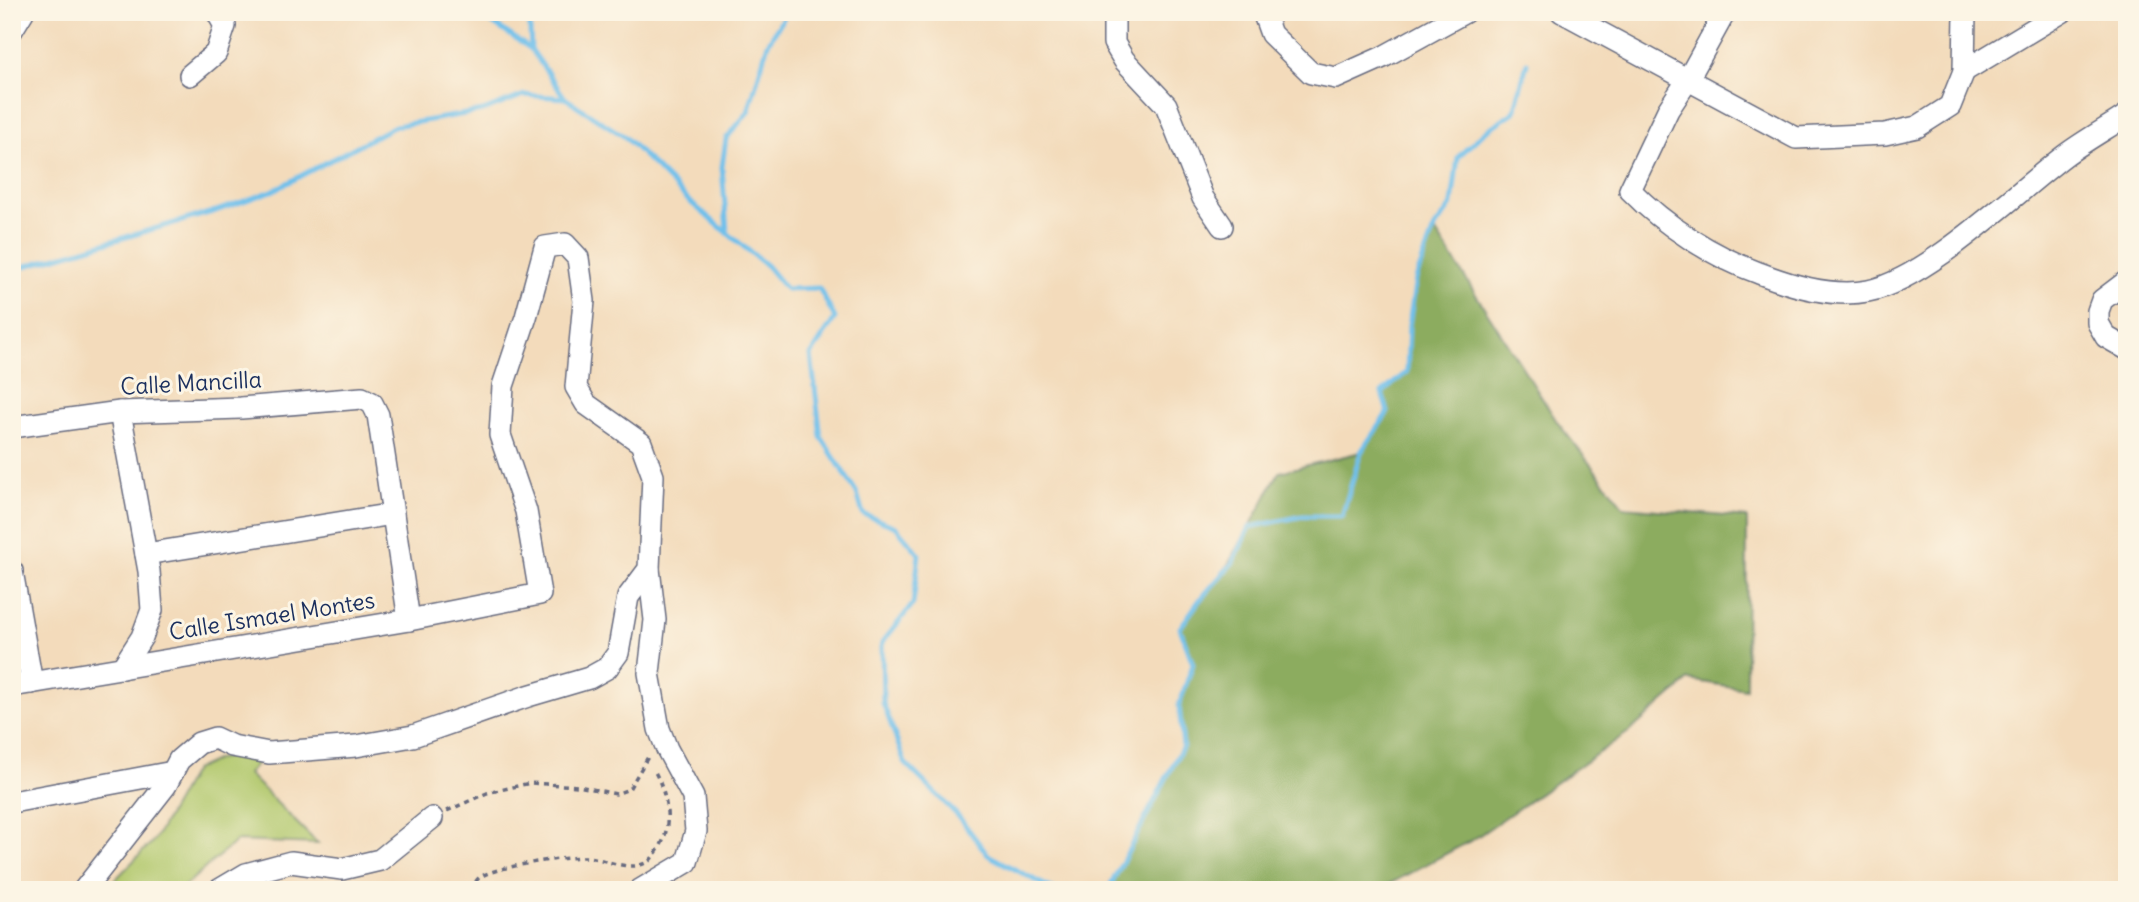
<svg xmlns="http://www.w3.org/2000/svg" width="2139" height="902" font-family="Delius,sans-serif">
  <rect width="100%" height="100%" fill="#fcf5e5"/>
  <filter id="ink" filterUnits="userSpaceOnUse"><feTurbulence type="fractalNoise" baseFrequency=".0143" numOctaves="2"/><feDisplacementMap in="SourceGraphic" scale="14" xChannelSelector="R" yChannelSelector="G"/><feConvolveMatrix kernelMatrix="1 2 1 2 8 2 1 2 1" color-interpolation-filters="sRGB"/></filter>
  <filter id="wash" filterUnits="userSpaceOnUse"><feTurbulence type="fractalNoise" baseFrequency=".00686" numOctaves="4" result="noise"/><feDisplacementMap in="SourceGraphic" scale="28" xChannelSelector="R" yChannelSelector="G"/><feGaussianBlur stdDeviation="1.57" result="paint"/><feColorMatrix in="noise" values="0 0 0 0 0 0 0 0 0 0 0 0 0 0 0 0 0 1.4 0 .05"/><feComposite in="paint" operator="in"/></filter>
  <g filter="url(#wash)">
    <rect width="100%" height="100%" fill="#f3dbbb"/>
    <polygon fill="#b0c76b" stroke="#667b64" stroke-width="2" points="241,753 260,759 248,774 318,844 236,841 180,890 105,890 155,839 194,770 218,759"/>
    <path fill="#8cac5f" stroke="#546e5e" stroke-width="2" d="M1434,229L1558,423L1624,507L1747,518L1746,689L1689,680L1630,731L1474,839L1378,890H1108L1183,746L1179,705L1193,664L1180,628C1193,609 1211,591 1223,572C1244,540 1261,506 1279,472L1361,452L1388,412L1382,393L1407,372L1409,325L1416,279Z"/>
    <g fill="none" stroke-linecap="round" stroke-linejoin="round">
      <g stroke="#70c0eb" stroke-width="5">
        <polyline points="476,12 531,49"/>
        <polyline points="529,12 531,49 565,98"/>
        <polyline points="727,231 722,167 726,139 748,112 768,43 787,12"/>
        <polyline points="12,270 216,211 272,191 395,126 483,111 524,95 565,98 625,137 689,201 767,266 786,289 819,288 835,318 811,355 821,437 857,493 863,514 896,527 919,554 913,604 882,643 883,703 905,763 959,817 988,855 1054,890"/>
        <polyline points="1108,890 1183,746 1179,705 1193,664 1180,628 1199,601 1233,562 1250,527 1303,516 1342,516 1361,452 1388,412 1382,393 1407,372 1409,325 1416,279 1434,229 1452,204 1458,157 1484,132 1514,112 1527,63"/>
      </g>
    </g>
  </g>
  <g filter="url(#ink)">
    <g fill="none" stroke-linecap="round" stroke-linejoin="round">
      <g stroke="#676b7f" stroke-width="24">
        <g id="minor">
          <polyline points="1114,12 1114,43 1124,60 1166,105 1203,198 1222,226"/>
          <polyline points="1263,12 1271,34 1311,73 1336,78 1383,57 1465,12"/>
          <polyline points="1562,12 1796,138 1885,134 1917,127 1950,106 1964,71 1965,12"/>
          <path d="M1725,12L1687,81L1668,110L1630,190C1665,226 1712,256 1759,273C1792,286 1832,298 1868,291C1927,279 2014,194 2064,156C2084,141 2106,129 2127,115"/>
          <polyline points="12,30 23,12"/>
          <polyline points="1964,71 2062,12"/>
          <polyline points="190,75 216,53 225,26 217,12"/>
          <polyline points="2127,281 2102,300 2098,311 2098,323 2106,337 2127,349"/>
          <polyline points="120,412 149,571 152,610 142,637 122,668"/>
          <polyline points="12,427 120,412 241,408 362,398 372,403 378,415 409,620"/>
          <polyline points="146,554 393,514"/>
          <polyline points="12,571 32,683"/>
          <polyline points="12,686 409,620 540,594 526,511 500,435 503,386 526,317 545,247 565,244 578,258 584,301 576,387 586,404 641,443 653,476 649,569 628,597 618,653 607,668 589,678 528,696 413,736 356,746 269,753 232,746 215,738 199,743 179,760 166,785 84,890"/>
          <polyline points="12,802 173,772"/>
          <polyline points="219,890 246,874 291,862 342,869 380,860 432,818"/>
          <polyline points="640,890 687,862 696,831 693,797 667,749 659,729 649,673 655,620 649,569"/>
        </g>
      </g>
      <g stroke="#676b7f" stroke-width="3.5" stroke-dasharray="5 5" stroke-linecap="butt">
        <polyline points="447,811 487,793 530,783 578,786 616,794 629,789 648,757"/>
        <path d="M470,890C473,886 476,880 480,877C498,866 564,857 586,857C605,858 630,874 649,861C652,859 653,856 656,853C674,830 668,797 655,772"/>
      </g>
      <use href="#minor" stroke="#fff" stroke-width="21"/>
    </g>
  </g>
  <g text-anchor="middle" stroke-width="6" stroke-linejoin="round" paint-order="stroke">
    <g font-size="23" fill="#1b2f5e" stroke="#fcf5e5">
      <text transform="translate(191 383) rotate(-3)" y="8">Calle Mancilla</text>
      <text transform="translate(272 616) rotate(-9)" y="8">Calle Ismael Montes</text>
    </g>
  </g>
  <rect width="2139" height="902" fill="none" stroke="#fcf5e5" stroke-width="42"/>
</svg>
